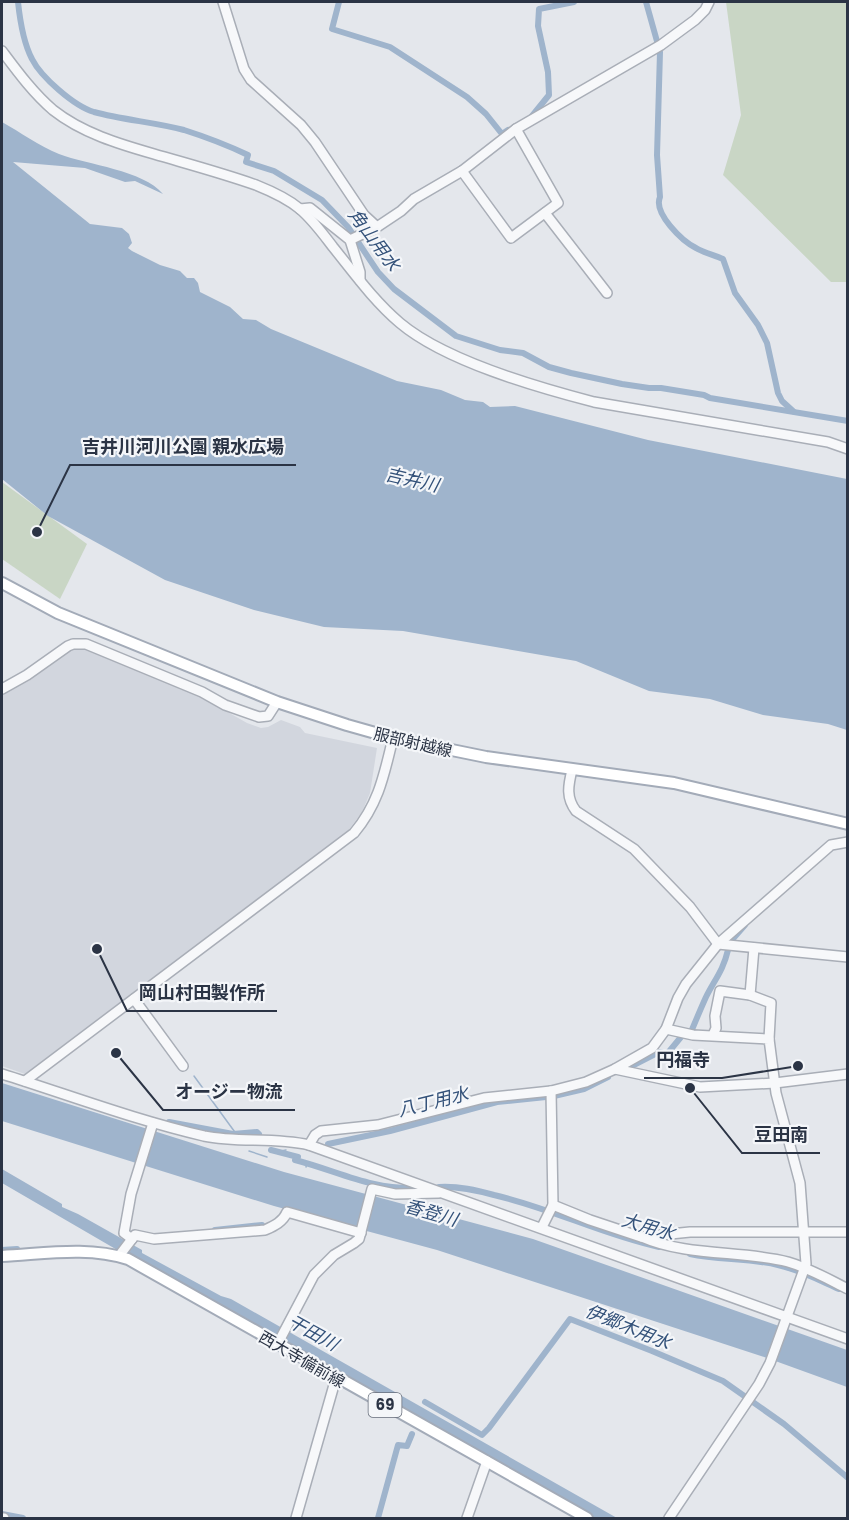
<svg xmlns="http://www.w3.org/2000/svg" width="849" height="1520" font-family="Poppins,'Noto Sans JP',sans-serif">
  <rect width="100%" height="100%" fill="#e4e7ec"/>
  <polygon fill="#d2d6de" points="75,648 84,648 194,693 247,723 261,728 268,727 281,720 300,727 305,733 377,748 370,793 362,812 348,831 25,1074 2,1066 2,694 38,674 69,651"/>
  <g fill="#c9d6c5">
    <polygon points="726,2 847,2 847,282 831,282 723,175 741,115"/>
    <polygon points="2,482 87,544 60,599 2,559"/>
  </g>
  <g fill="#9fb4cc">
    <path d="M2,122C20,132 39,146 59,154C88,165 143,170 163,194L135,181L125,182L85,168L13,162L90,224L122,228L129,234L132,243L128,248L132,251L160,265L180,271L187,278H194L198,283L200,292L230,307L243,319L256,320L271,329L397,381L441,390L465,400L483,402L490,407L515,406L648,440L847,479V730L828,724L763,715L710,699L649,691L576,661L403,631L324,627L254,610L165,580L48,516L2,479Z"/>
    <polygon points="2,1083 284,1172 533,1239 847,1350 847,1387 767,1358 437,1250 274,1206 2,1121"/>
    <polygon points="2,1169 62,1204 62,1207 78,1214 142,1250 142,1253 221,1296 231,1299 617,1518 592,1518 162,1276 2,1183"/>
  </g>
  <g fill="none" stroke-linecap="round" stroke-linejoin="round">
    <g stroke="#9fb4cc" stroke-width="1.5">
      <polyline points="194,1076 237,1135"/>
      <polyline points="249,1151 267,1157"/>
      <polyline points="281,1151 286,1150"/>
      <polyline points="306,1167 307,1163"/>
    </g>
    <g stroke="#9fb4cc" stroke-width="6">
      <path d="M18,2C20,21 23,42 32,59C41,77 74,106 94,112C123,120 154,122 184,130C206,137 227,145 248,155L246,162L274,171L322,200L348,227L378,272L394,289L456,336L500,350L523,353L549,367L571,373L622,384L649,388H661L704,395L710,398L848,421"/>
      <polyline points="339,2 332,29 390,47 467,97 486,114 502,134 508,130"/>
      <path d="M646,2L660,52L657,155L660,197C653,213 682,241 696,248C704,253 714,255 723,259L735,293L758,325L767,343L778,393L782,401L793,411"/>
      <polyline points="532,116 549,95 548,72 538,26 539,9 574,2"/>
      <polyline points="731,941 745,925"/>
      <path d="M691,1032C696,1020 701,1008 706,997C715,979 723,971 728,950"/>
      <polyline points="626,1069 659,1052 667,1054 681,1037"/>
      <polyline points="554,1096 584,1089 608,1077"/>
      <polyline points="169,1122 233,1134 257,1132 259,1134"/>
      <polyline points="328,1144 390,1131 497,1102 546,1097"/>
      <polyline points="271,1150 298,1157"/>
      <path d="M295,1160C338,1171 371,1190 417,1188"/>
      <path d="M439,1187C459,1186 476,1190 494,1195C551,1208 603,1235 659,1247"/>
      <polyline points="215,1230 262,1225"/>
      <polyline points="2,1250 17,1249"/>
      <path d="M690,1254C719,1260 749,1258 778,1265C800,1270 819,1280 839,1289"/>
      <polyline points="425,1402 482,1435 489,1428 570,1319 652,1351 723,1381 784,1424 848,1478"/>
      <polyline points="2,1514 23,1518"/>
      <polyline points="378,1518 398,1445 407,1446 412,1434"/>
    </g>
    <g stroke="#a9aeb7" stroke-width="12">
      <g id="minor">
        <polyline points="223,2 244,69 251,80 301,125 315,142 364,215 377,227"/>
        <path d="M2,51C17,71 33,93 53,110C82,133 119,144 154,154C188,164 222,173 256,185C271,191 287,198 300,209C313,220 323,234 333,247C354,273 374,301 400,323C445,361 536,387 594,402L828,442L848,449"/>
        <polyline points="462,171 511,238 558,203 516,129"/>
        <polyline points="300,209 310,208 350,240 360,272 360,280"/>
        <polyline points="545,213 607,293"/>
        <polyline points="350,240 377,227 401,211 414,199 462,171 516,129 661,45 695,20 705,10 709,2"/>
        <polyline points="2,689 27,675 68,646 73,644 86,644 202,692 225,705 259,717 268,716 277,702"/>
        <path d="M572,770C568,786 566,798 576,811L634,849L690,907L718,944L848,957"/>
        <polyline points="750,995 754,948"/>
        <polyline points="134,999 183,1066"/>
        <polyline points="666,1029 693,1035 769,1039 776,1093 800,1183 806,1264 770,1363 759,1384 669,1518"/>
        <polyline points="713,1035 716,1028 715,1016 720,991 750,995 771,1003 769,1039"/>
        <polyline points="615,1069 700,1087 775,1083 848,1074"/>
        <path d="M2,1074C69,1095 135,1120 204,1136C238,1143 274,1137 309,1145L848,1339"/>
        <path d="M25,1081L354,833C379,803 384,775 393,738"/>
        <polyline points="309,1145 315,1135 321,1131 378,1125 484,1098 551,1091 586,1082 615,1069 652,1048 666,1029 678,998 686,984 718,944 831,845 848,842"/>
        <polyline points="553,1205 590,1220 641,1237 690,1232 848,1232"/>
        <polyline points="542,1227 553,1205 551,1091"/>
        <path d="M642,1237C688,1257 741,1250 788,1262C809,1268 828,1279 848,1289"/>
        <polyline points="132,1239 124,1233 131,1194 153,1123"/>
        <path d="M119,1256L135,1235L154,1239L265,1230C274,1226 283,1222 287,1212L361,1233"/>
        <polyline points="277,1345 314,1275 334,1255 354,1243 359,1239 372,1189 395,1194 439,1193"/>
        <polyline points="2,1518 4,1518"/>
        <polyline points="296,1518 336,1378"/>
        <polyline points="467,1518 487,1461"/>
      </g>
    </g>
    <g stroke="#a3abb8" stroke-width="14">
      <g id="major">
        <polyline points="2,583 58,613 277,702 347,725 393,738 486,757 674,783 848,824"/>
        <path d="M2,1256C44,1254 87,1246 128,1259L587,1518"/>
      </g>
    </g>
    <use href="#minor" stroke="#f7f8fa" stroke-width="9"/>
    <use href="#major" stroke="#fff" stroke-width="10"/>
  </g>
  <g text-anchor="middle" stroke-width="4.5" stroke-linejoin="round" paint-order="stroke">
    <rect fill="#f4f6f9" stroke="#676e7b" stroke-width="1.5" x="368.5" y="1393" width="33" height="24" rx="4.5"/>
    <g font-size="15" font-weight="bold" fill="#2b3445">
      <text x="385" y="1410">69</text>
    </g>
    <g font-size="16" fill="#2b3445" stroke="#f4f6f9">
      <text transform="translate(413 742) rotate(13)" y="6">服部射越線</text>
      <text transform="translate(302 1359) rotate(30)" y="6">西大寺備前線</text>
    </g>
    <g font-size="18" font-style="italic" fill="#34527a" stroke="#f4f6f9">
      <text transform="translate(374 240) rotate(53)" y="6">角山用水</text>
      <text transform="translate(412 480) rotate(13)" y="6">吉井川</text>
      <text transform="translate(433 1102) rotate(-14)" y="6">八丁用水</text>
      <text transform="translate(431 1213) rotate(16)" y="6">香登川</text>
      <text transform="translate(648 1227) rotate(16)" y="6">大用水</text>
      <text transform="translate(628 1327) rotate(22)" y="6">伊郷木用水</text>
      <text transform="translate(313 1333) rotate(29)" y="6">干田川</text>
    </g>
  </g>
  <path fill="none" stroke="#2b3445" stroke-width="2" d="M37 532L70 465H296M97 949L127 1011H277M798 1066L722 1078H644M116 1053L163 1110H295M690 1088L742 1153H820"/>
  <g fill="#2b3445" stroke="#f4f6f9" stroke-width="2">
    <circle cx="37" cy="532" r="6"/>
    <circle cx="97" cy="949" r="6"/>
    <circle cx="798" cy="1066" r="6"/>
    <circle cx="116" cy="1053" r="6"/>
    <circle cx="690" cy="1088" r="6"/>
  </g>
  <g font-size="18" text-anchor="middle" font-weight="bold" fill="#2b3445" stroke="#f4f6f9" stroke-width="4.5" stroke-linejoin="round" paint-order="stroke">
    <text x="183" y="453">吉井川河川公園 親水広場</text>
    <text x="202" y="999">岡山村田製作所</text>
    <text x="683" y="1066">円福寺</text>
    <text x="229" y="1098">オージー物流</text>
    <text x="781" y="1141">豆田南</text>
  </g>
  <rect width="849" height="1520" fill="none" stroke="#2b3445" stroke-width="6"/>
</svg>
